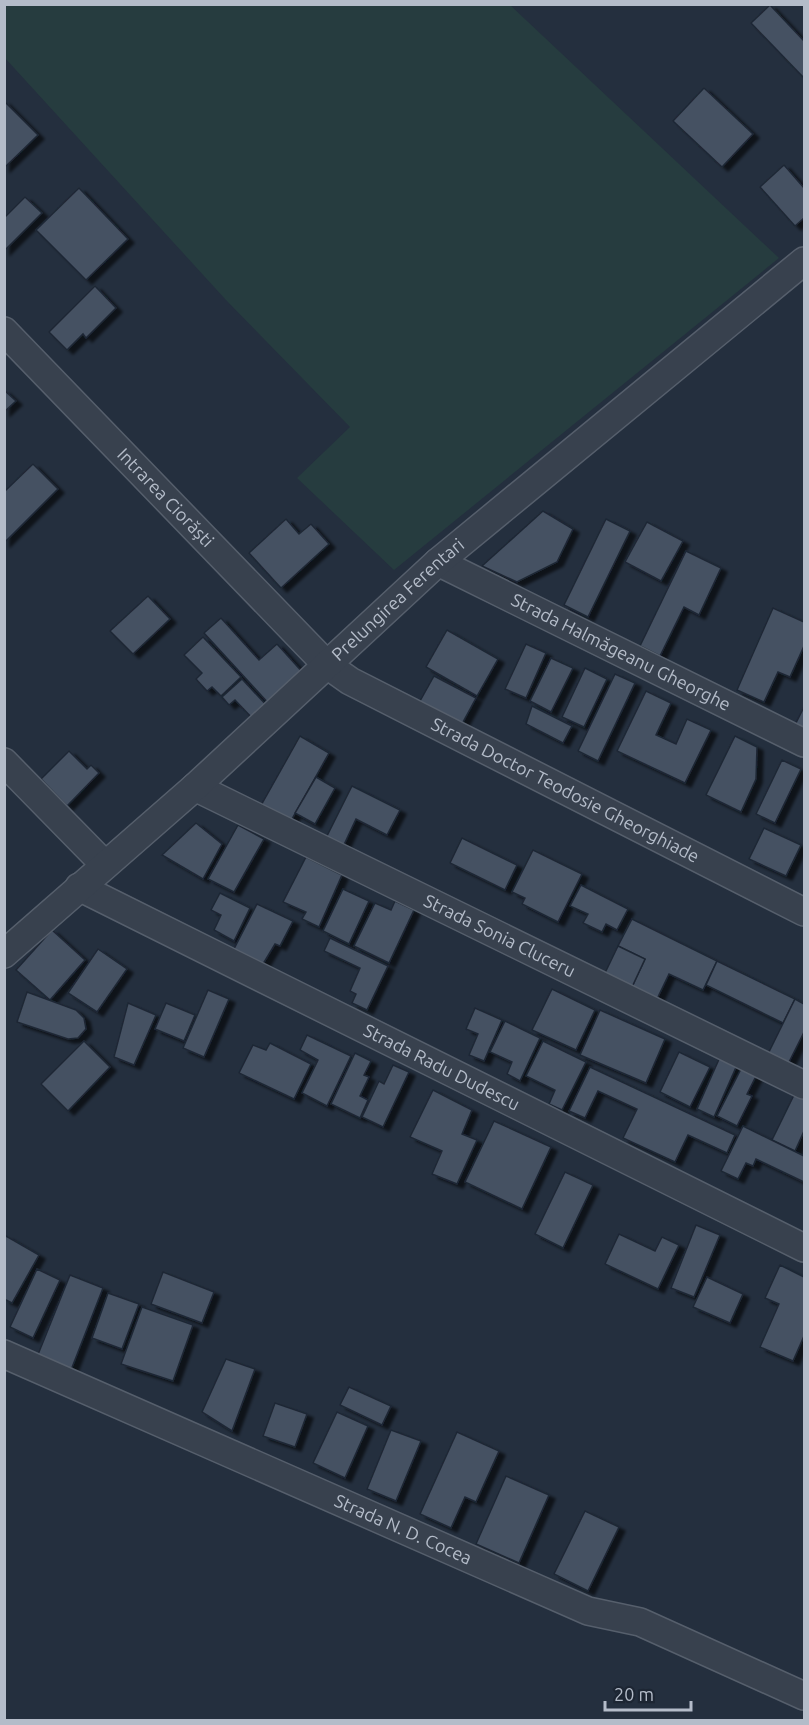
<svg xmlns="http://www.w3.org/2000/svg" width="809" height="1725" font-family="Ubuntu,sans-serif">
  <defs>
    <filter id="shadow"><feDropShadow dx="6" dy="4" stdDeviation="1.5" flood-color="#0009"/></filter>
  </defs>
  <rect width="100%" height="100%" fill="#242f3e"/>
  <polygon fill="#263c3f" points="5,4 510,5 779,258 394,570 297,478 350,427 226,300 5,58"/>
  <g fill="#455162" stroke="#1f2835" stroke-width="1.5" filter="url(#shadow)">
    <polygon points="770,5 804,41 804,78 751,23"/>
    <polygon points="704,88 753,134 722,167 673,121"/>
    <polygon points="4,101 38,135 4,168"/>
    <polygon points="784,165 804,188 804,218 795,226 760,187"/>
    <polygon points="79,188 128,239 86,280 36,230"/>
    <polygon points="25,197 42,213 4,251 4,218"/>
    <polygon points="95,286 116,308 86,338 83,334 67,350 49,332"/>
    <polygon points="4,390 16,401 4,412"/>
    <polygon points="33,464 58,489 4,543 4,492"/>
    <polygon points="543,511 573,529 557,562 517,582 482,566"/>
    <polygon points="286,519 299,534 311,524 329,544 281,588 249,553"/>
    <polygon points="606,519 630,531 588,617 564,605"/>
    <polygon points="647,522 683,541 661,581 625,562"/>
    <polygon points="686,551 721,568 699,615 684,607 660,656 640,646"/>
    <polygon points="148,596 170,619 133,654 110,631"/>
    <polygon points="773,608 804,622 804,646 790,677 778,672 764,702 737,690"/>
    <polygon points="221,618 259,660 277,644 305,675 271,706 204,633"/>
    <polygon points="447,630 498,659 477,696 426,667"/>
    <polygon points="203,637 241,677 221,696 212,687 207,691 196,679 202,673 184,655"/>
    <polygon points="526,644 546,653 526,698 505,689"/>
    <polygon points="551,658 573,668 551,712 530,701"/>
    <polygon points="585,668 607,679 584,727 562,717"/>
    <polygon points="615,674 635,683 598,761 578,751"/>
    <polygon points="434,676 476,698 457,733 415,710"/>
    <polygon points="242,679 269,708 255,721 235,700 229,705 222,697"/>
    <polygon points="646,691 671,703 656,735 676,744 687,719 711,730 685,783 617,751"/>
    <polygon points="532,706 572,726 563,743 526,724"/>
    <polygon points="804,707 804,730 795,725"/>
    <polygon points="300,736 329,753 288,826 259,809"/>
    <polygon points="735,736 757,747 756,779 741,812 706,795"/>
    <polygon points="69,751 87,769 91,765 99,773 67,806 41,779"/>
    <polygon points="782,760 801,769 775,823 756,814"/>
    <polygon points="316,777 335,788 315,824 295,813"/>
    <polygon points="352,786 400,810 387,835 356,819 341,851 324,842"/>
    <polygon points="196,823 222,844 203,879 162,855"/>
    <polygon points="238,825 264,839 234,892 208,879"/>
    <polygon points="764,828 801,845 786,876 749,859"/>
    <polygon points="462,838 517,865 505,890 450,863"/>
    <polygon points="533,850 582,874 558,922 522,904 525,898 512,892"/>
    <polygon points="306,857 342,875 319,927 302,919 306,912 283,902"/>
    <polygon points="581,885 628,909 617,930 606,924 602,932 583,923 588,914 570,906"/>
    <polygon points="343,889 369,901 349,944 323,931"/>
    <polygon points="220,893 250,908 234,941 214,930 221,915 211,910"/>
    <polygon points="395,901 414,910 389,963 354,946 375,903 391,910"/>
    <polygon points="257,904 293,921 280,946 275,944 263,964 233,951"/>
    <polygon points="632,919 717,961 703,990 669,974 657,999 632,987 645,959 618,946"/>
    <polygon points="52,930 85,960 50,1000 16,970"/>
    <polygon points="330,938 388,966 367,1010 352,1003 356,994 350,991 360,968 324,951"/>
    <polygon points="618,946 645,959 632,987 605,973"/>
    <polygon points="98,949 127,969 97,1012 68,993"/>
    <polygon points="717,961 795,999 783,1023 706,985"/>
    <polygon points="552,989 595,1010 576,1050 532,1030"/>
    <polygon points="208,990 229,999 204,1057 183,1048"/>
    <polygon points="27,992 76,1010 84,1018 86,1029 78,1038 68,1039 17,1022"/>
    <polygon points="795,999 804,1004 804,1032 788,1064 768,1054"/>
    <polygon points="128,1003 156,1015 134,1065 114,1057"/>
    <polygon points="166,1003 195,1015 184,1041 155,1029"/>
    <polygon points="475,1008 502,1020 484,1061 469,1055 478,1034 466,1029"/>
    <polygon points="600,1010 665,1039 646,1083 580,1055"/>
    <polygon points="505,1021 540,1038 520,1081 507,1074 512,1062 490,1052"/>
    <polygon points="307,1035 351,1056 327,1106 302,1093 318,1060 300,1050"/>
    <polygon points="84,1041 110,1067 68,1111 41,1084"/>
    <polygon points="543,1041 586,1062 562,1110 549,1104 555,1090 526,1076"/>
    <polygon points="270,1043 311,1064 294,1099 239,1073 253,1045 266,1050"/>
    <polygon points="679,1052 710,1067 690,1107 660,1092"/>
    <polygon points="355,1053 371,1061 364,1075 369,1077 360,1096 368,1100 360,1118 331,1104"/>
    <polygon points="720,1057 737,1065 714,1117 697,1109"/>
    <polygon points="393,1065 409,1072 383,1127 362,1117 379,1081 384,1084"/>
    <polygon points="590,1067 735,1135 727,1153 688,1135 675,1162 623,1138 637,1109 598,1091 585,1118 569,1111"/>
    <polygon points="741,1069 756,1076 747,1094 752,1096 737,1126 717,1116"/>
    <polygon points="433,1090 472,1110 462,1134 477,1140 457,1184 432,1174 442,1151 410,1137"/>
    <polygon points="795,1093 804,1098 804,1131 795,1151 772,1140"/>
    <polygon points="494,1121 551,1147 522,1209 465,1182"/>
    <polygon points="743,1126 804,1156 804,1182 756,1159 753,1166 746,1163 738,1179 721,1171"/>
    <polygon points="565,1172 593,1185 563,1248 535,1234"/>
    <polygon points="696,1225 720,1235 694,1297 671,1288"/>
    <polygon points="619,1234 655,1251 662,1237 679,1245 658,1289 605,1264"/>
    <polygon points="6,1236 39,1255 12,1303 4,1299 4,1239"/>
    <polygon points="780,1265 804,1277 804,1336 793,1361 760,1347 779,1304 765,1298"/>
    <polygon points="37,1269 60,1280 33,1338 10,1327"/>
    <polygon points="163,1272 214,1292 202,1323 151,1304"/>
    <polygon points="70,1275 103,1288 71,1370 37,1357"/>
    <polygon points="707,1277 743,1294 730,1323 693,1307"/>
    <polygon points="108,1293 139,1304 122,1349 92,1338"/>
    <polygon points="142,1307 193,1325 173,1381 121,1364"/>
    <polygon points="226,1359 255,1369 232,1431 202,1412"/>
    <polygon points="349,1387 391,1406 382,1425 340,1405"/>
    <polygon points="275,1403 307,1414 295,1447 263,1436"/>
    <polygon points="337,1412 368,1426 345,1478 313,1463"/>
    <polygon points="391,1430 421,1441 396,1501 367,1489"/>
    <polygon points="457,1432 499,1451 476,1502 465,1497 451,1528 420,1514"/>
    <polygon points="506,1476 549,1495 519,1563 476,1544"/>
    <polygon points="585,1511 619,1527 588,1591 554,1574"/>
  </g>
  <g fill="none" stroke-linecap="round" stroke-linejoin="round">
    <g stroke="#565f6c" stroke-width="30">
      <g id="minor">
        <path id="s1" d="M4,331L326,664L350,681L804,912"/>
        <path id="s2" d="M438,562L804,743"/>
        <polyline points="4,762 105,865"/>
        <path id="s3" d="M195,787L804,1085"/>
        <path id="s4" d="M79,887L804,1248"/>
        <path id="s5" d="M4,954L195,787L438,562L804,261"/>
        <path id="s6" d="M4,1354L588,1611L640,1622L804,1696"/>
      </g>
    </g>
    <use href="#minor" stroke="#38414e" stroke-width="27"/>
  </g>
  <g text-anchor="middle" stroke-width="5" stroke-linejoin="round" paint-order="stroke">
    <g font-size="18" fill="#b4bcc9" stroke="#1d2633">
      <text dy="6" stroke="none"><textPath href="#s1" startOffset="232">Intrarea Ciorăști</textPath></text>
      <text dy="6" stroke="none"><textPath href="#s5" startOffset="530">Prelungirea Ferentari</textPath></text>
      <text dy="6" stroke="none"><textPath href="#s2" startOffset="204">Strada Halmăgeanu Gheorghe</textPath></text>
      <text dy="6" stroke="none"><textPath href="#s1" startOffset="734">Strada Doctor Teodosie Gheorghiade</textPath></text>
      <text dy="6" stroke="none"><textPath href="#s3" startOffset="339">Strada Sonia Cluceru</textPath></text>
      <text dy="6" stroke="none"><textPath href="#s4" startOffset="405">Strada Radu Dudescu</textPath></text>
      <text dy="6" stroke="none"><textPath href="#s6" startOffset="436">Strada N. D. Cocea</textPath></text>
    </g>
  </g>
  <rect width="809" height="1725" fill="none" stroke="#b4bcc9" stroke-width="12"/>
  <path d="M605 1701v9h86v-9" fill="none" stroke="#b4bcc9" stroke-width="3"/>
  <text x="614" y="1701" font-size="18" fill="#b4bcc9" stroke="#1d2633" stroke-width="4.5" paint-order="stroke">20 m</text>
</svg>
